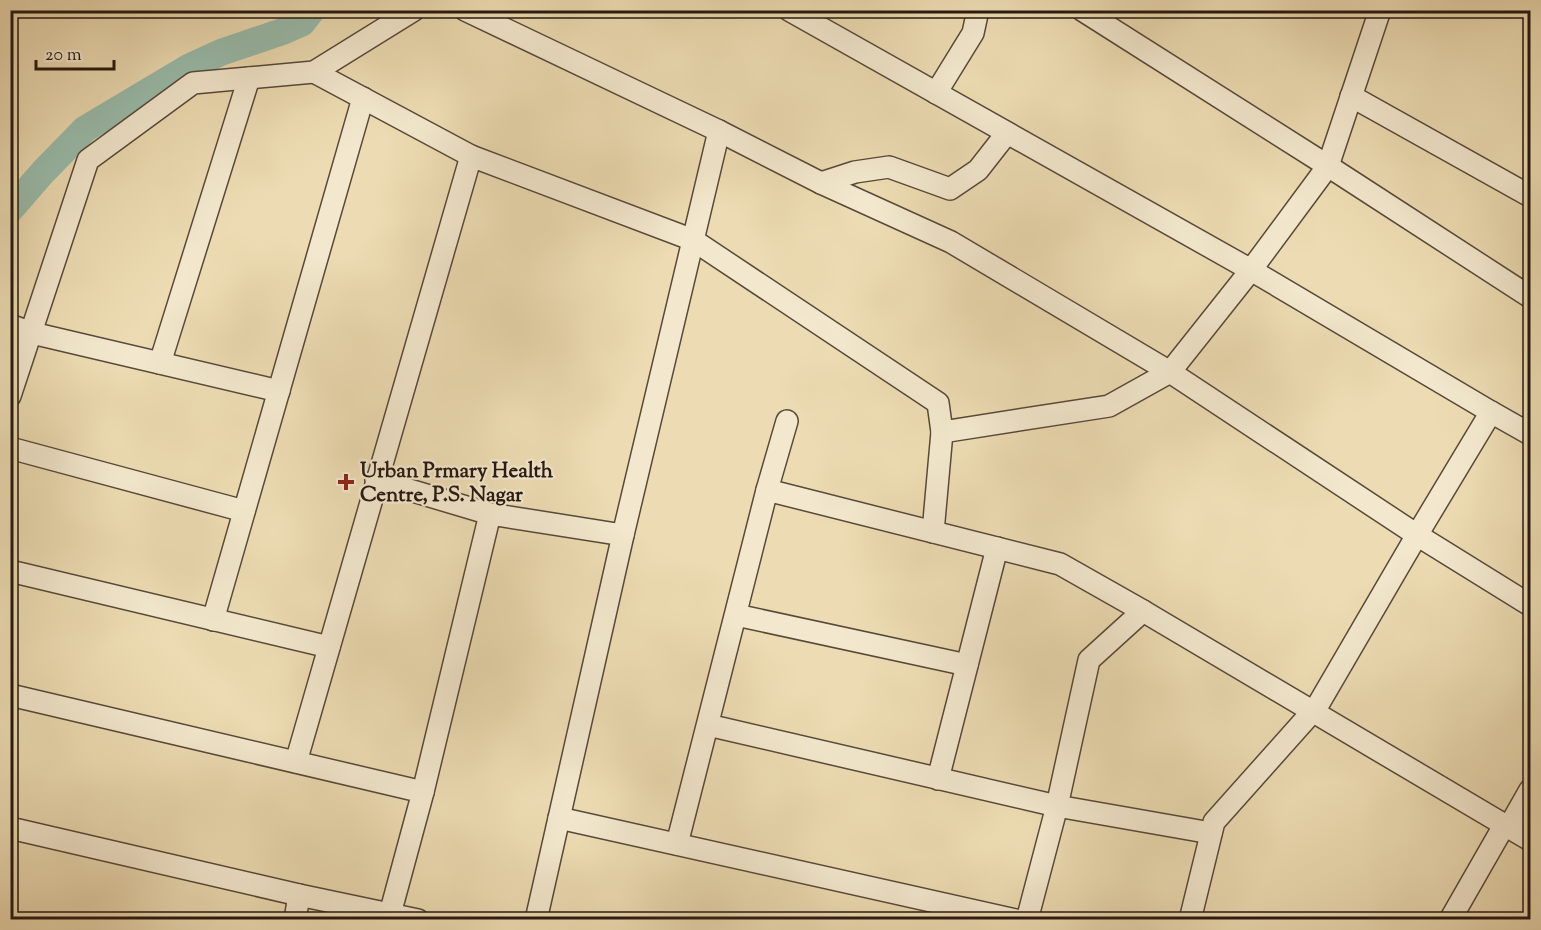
<svg xmlns="http://www.w3.org/2000/svg" width="1541" height="930" font-family="'Sorts Mill Goudy',serif">
  <rect width="100%" height="100%" fill="#eddcb3"/>
  <filter id="stains"><feTurbulence type="fractalNoise" baseFrequency=".00333" numOctaves="4"/><feColorMatrix values="0 0 0 0 .2 0 0 0 0 .09 0 0 0 0 .02 0 0 0 .5 -.17"/></filter>
  <radialGradient id="worn" r=".72"><stop offset=".6" stop-color="#630" stop-opacity="0"/><stop offset="1" stop-color="#630" stop-opacity=".3"/></radialGradient>
  <g fill="none" stroke-linecap="round" stroke-linejoin="round">
    <polyline stroke="#99bcab" stroke-width="27" points="10,210 43,172 85,129 189,67 222,52 284,31 302,23 312,10"/>
    <g stroke="#584939" stroke-width="24">
      <g id="minor">
        <polyline points="465,10 719,131 821,183 951,242 1170,372 1417,535 1530,605"/>
        <polyline points="789,10 1251,270 1491,412"/>
        <polyline points="1082,10 1328,166 1530,297"/>
        <polyline points="314,72 471,156"/>
        <polyline points="936,93 973,33 978,10"/>
        <polyline points="1351,96 1530,196"/>
        <polyline points="821,183 855,172 889,167 950,189 978,170 1007,133"/>
        <polyline points="10,325 32,333 279,391"/>
        <polyline points="160,363 249,78"/>
        <polyline points="10,396 88,160 193,83 314,72 414,10"/>
        <polyline points="10,448 244,511"/>
        <polyline points="376,480 490,514"/>
        <polyline points="767,490 787,421"/>
        <polyline points="933,532 942,432"/>
        <polyline points="10,571 329,647"/>
        <polyline points="1143,611 1530,840"/>
        <polyline points="736,615 967,665"/>
        <polyline points="213,620 363,98"/>
        <polyline points="10,695 423,792 390,914"/>
        <polyline points="708,725 1057,806 1211,833"/>
        <polyline points="296,762 471,156 693,240 938,403 942,432 1109,406 1170,372 1251,270 1328,166 1380,10"/>
        <polyline points="938,779 997,548"/>
        <polyline points="423,792 490,514 623,535 719,131"/>
        <polyline points="559,818 1016,920"/>
        <polyline points="1509,827 1530,790"/>
        <polyline points="10,828 299,895"/>
        <polyline points="677,844 767,490 1060,564 1143,611 1089,660 1057,806 1027,920"/>
        <polyline points="295,920 299,895 418,920"/>
        <polyline points="536,920 623,535"/>
        <polyline points="1190,920 1214,822 1313,711 1315,710 1417,535 1491,412 1530,434"/>
        <polyline points="1450,920 1505,824"/>
      </g>
    </g>
    <use href="#minor" stroke="#f3e8ce" stroke-width="21"/>
  </g>
  <path fill="#8f2418" stroke="#f3e8ce" stroke-width="2" d="M343 473h6v6h6v6h-6v6h-6v-6h-6v-6h6z"/>
  <g text-anchor="middle" stroke-width="4.5" stroke-linejoin="round" paint-order="stroke">
    <g font-size="21" font-weight="bold" fill="#261810" stroke="#f3e8ce" text-anchor="start">
      <text x="360" y="477">Urban Prmary Health<tspan x="360" dy="24">Centre, P.S. Nagar</tspan></text>
    </g>
  </g>
  <rect width="1541" height="930" fill="none" stroke="#eddcb3" stroke-width="36"/>
  <rect x="12" y="12" width="1517" height="906" fill="none" stroke="#261810" stroke-width="3"/>
  <rect x="18" y="18" width="1505" height="894" fill="none" stroke="#261810" stroke-width="1.5"/>
  <path d="M36 60v9h78v-9" fill="none" stroke="#261810" stroke-width="3"/>
  <text x="45" y="60" font-size="18" fill="#261810" stroke="#f3e8ce" stroke-width="4.5" paint-order="stroke">20 m</text>
  <rect width="100%" height="100%" filter="url(#stains)"/>
  <rect width="100%" height="100%" fill="url(#worn)"/>
</svg>
